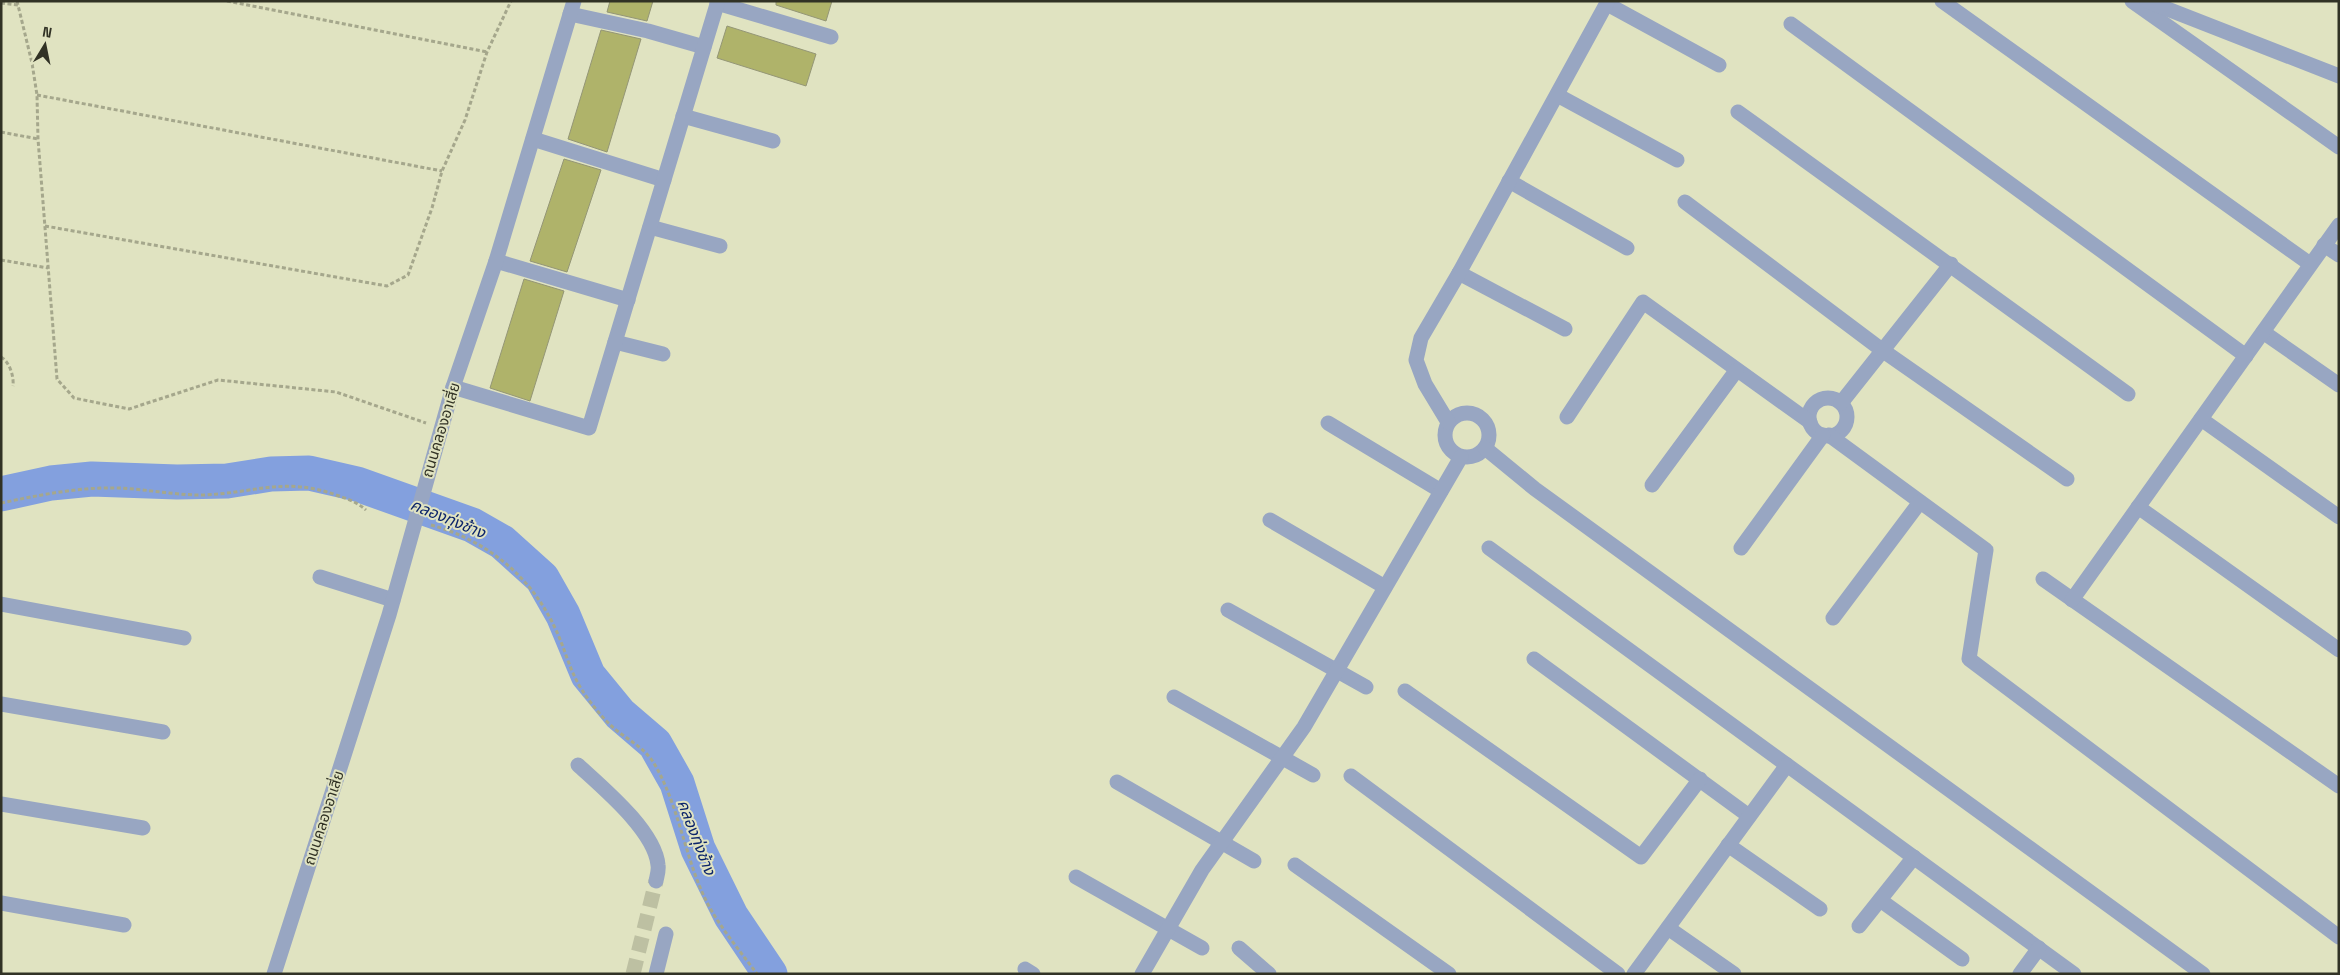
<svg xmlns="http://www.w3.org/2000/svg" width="2340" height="975" font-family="'Space Grotesk','Noto Sans Thai',sans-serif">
  <rect width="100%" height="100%" fill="#e0e3c1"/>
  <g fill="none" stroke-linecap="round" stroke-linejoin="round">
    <polyline stroke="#83a0de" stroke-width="35" points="1,494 51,483 92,479 177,482 227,481 271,474 309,473 357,484 472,525 502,542 542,578 563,615 588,675 620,714 655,744 677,783 698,849 731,916 770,974"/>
  </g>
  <g fill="#afb36a" stroke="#949676">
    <polygon points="610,1 653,1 647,21 607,12"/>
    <polygon points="776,1 832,1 826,21 776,5"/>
    <polygon points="727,26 816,54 806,86 717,58"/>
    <polygon points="601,30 641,39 607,152 568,139"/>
    <polygon points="564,159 601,170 567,272 530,261"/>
    <polygon points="524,279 564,291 530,401 490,388"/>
  </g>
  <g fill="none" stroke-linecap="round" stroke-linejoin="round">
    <polyline stroke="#bdc0a2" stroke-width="15" stroke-dasharray="15 8" stroke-linecap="butt" points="633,974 656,881"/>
    <g stroke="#a5a78c" stroke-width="3" stroke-dasharray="4 2.5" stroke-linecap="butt">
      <polyline points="17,1 32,63 37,95 38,139 57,379 74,398 129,409 218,380 336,392 426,423"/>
      <polyline points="227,1 487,52"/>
      <polyline points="1,3 18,5"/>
      <polyline points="37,95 442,171"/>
      <polyline points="1,132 38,139"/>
      <polyline points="45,226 387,286 408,275 432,208 442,171 465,120 487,52 511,1"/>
      <polyline points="1,260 48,268"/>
      <path d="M1,357C10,362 14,377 13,386"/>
      <path d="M1,503C40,495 78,487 118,488C146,489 173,495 201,495C252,494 284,476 336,495C348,499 357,502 366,510"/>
      <path d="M431,525C486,540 531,576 555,628C565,648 569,670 582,690C591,704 603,719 616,730C630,741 646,749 655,765C678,805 684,851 702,892C715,922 738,948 757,974"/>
    </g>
    <g stroke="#98a6c2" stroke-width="15">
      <polyline points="1942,1 2310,264"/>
      <polyline points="2132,1 2339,147"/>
      <polyline points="2147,1 2339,76"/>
      <polyline points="717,3 831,37"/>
      <polyline points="1607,4 1719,65"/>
      <polyline points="570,14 648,31 704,47"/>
      <polyline points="1791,24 2246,356"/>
      <polyline points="1557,95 1677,160"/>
      <polyline points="1738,112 2128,394"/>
      <polyline points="683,116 773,141"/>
      <polyline points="533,139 664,180"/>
      <polyline points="1509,181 1627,248"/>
      <polyline points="1685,202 1882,350 2067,479"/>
      <polyline points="650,227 720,246"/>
      <polyline points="2324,245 2339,255"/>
      <polyline points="496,261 628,300"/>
      <polyline points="1459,273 1565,329"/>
      <polyline points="2263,332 2339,385"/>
      <polyline points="615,342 663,354"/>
      <polyline points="453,387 589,428 718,1"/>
      <circle cx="1828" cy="417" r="19"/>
      <polyline points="1841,403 1951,264"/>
      <circle cx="1467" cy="435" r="22"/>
      <polyline points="1567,417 1643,302 1810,422"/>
      <polyline points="2201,419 2339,517"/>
      <polyline points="1448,422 1425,384 1416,360 1421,338 1459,273 1608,1"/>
      <polyline points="1328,423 1441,491"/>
      <polyline points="1829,435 1986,550 1969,659 2339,937"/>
      <polyline points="1485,448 1535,489 2203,974"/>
      <polyline points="1652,485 1736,371"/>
      <polyline points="2138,507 2339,650"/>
      <polyline points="1270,520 1385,587"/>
      <polyline points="1489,548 2074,974"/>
      <polyline points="1741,548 1823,435"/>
      <polyline points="320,577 393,600"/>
      <polyline points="2043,579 2339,786"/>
      <polyline points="2072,600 2339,225"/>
      <polyline points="1,604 184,638"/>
      <polyline points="1228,610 1366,687"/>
      <polyline points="1833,618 1920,502"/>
      <polyline points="1534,659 1749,816"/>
      <polyline points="1405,691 1641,857 1700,779"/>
      <polyline points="1174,697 1313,775"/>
      <polyline points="1,704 163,732"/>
      <path d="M578,765C603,788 655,831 658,865C659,870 657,876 656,881"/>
      <polyline points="1351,776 1618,974"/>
      <polyline points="1117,782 1254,861"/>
      <polyline points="1,804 143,828"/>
      <polyline points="1728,845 1820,909"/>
      <polyline points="1295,865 1449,974"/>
      <polyline points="1076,877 1202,948"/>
      <polyline points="1880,900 1962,959"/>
      <polyline points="1,903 124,925"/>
      <polyline points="1859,926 1914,857"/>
      <polyline points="1668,928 1734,974"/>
      <polyline points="1239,948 1269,974"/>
      <polyline points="1025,969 1033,974"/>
      <polyline points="274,974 389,615 453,387 496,261 574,1"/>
      <polyline points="656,974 666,934"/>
      <polyline points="1142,974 1202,870 1304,727 1461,457"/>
      <polyline points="1634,974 1787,765"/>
      <polyline points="2020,974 2039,948"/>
    </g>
  </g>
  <g text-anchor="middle" stroke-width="4" stroke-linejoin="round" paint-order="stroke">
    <g font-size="15" fill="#313225" stroke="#e0e3c1">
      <text transform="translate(441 430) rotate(-73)" y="5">ถนนคลองอาเสี่ย</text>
      <text transform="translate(324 818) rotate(-72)" y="5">ถนนคลองอาเสี่ย</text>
    </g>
    <g font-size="16" font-style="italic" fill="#0b246a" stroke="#e0e3c1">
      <text transform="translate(448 518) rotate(22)" y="6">คลองทุ่งช้าง</text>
      <text transform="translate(697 837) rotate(69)" y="6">คลองทุ่งช้าง</text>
    </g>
  </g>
  <rect width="2340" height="975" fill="none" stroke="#313225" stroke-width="5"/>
  <g transform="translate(45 45) rotate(10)" stroke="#e0e3c1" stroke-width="4" paint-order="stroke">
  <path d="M0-4L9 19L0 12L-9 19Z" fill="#313225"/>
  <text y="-8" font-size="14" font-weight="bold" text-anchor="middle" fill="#313225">N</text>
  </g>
</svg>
